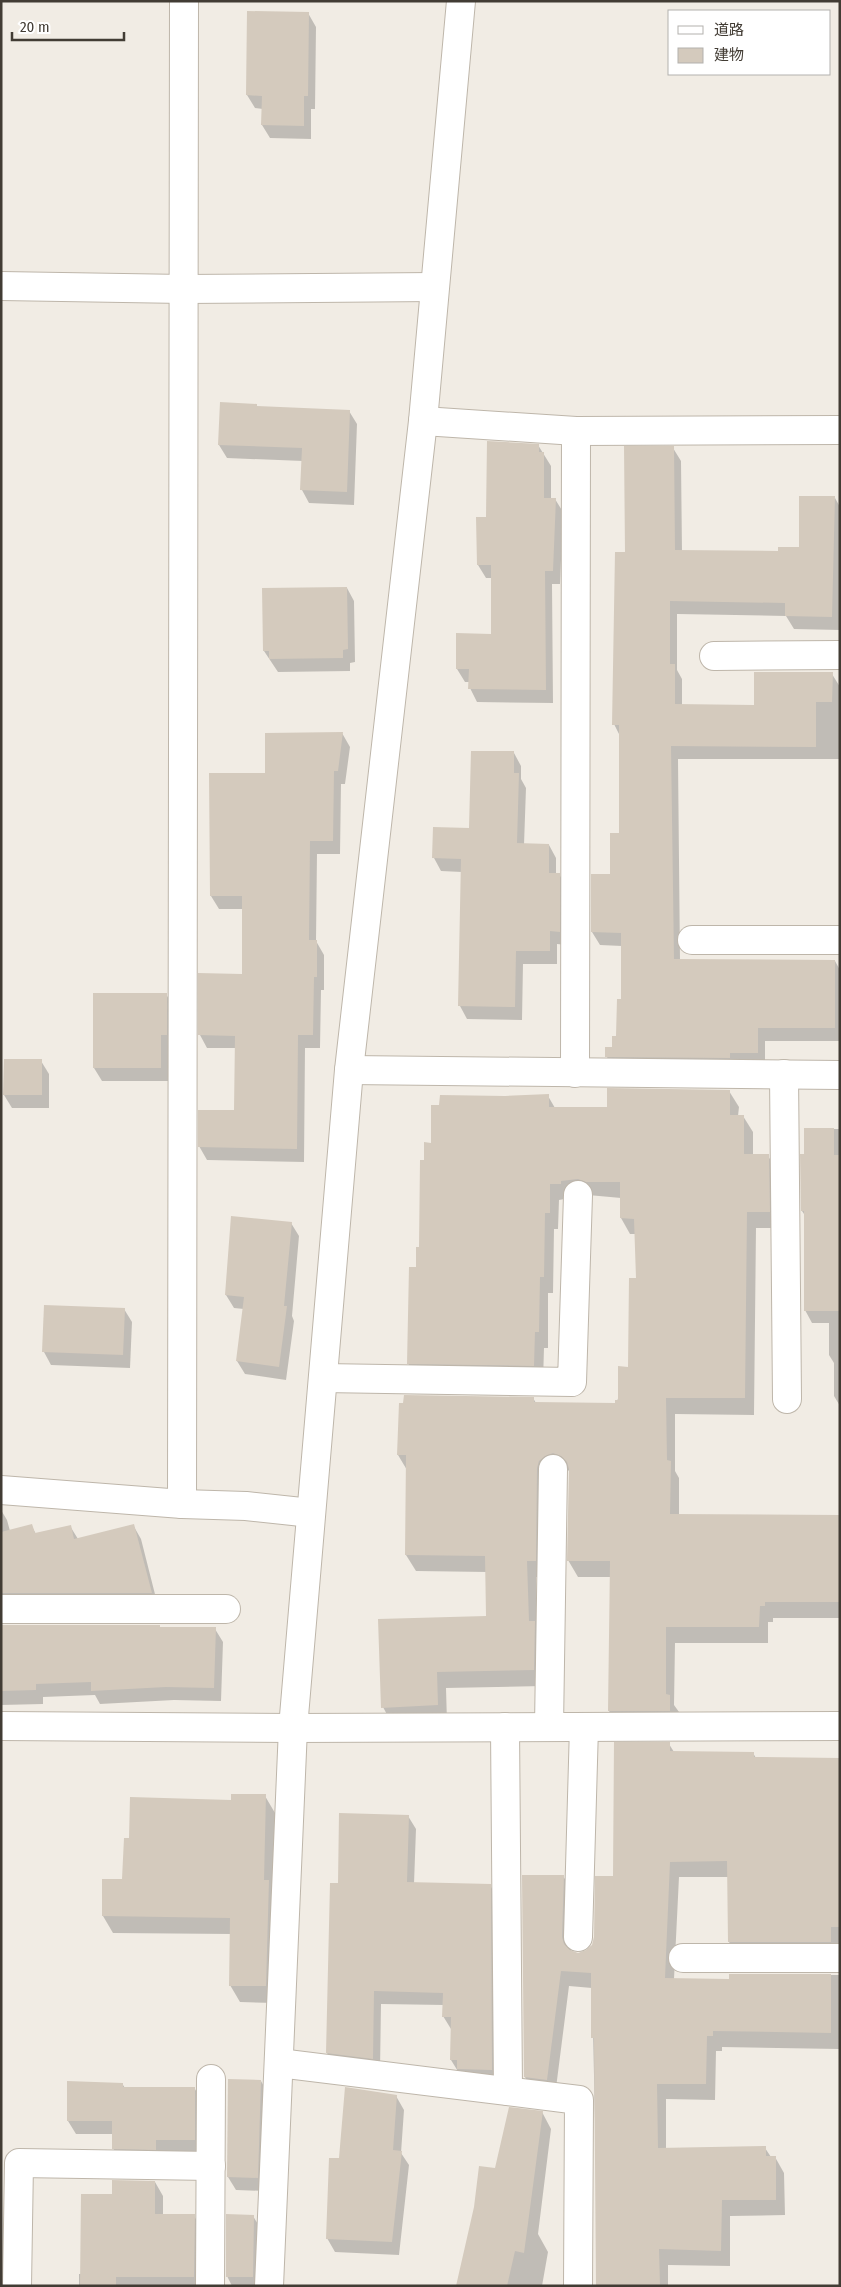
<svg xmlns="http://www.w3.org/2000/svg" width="841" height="2287" font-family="'Fira Sans Condensed','Noto Sans JP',sans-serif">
  <rect width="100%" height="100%" fill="#f1ece4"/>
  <g fill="#0003">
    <polygon points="248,13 308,13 316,27 315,109 311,109 311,139 270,138 262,125 263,109 255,108 247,95"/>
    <polygon points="258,408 349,411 357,424 354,505 309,503 302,490 303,461 227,458 219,445"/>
    <polygon points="538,445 551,466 551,499 555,499 563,512 560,584 552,584 553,703 477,702 470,688 470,682 465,682 457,669 492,635 492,578 486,578 478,565 487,518"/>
    <polygon points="673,448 681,461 682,551 779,552 800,548 835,498 840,507 840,630 794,629 786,616 677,614 677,670 682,679 682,705 755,706 832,674 840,687 840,759 678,759 680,960 835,961 840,970 840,1041 765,1041 765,1066 614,1070 607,1057 613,1049 617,1037 622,1001 622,946 600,945 592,932 611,875 620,835 620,736 614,724 626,553"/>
    <polygon points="347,588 354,601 355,662 350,663 350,671 278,672 264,651 263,589"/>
    <polygon points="342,733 350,747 345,784 341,784 340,854 317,854 316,941 324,955 324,990 321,990 320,1048 305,1048 304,1162 207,1160 199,1146 236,1111 236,1048 207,1048 200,1035 243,976 244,909 219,909 211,896 267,774"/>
    <polygon points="514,753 521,766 521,779 526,788 524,845 549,845 556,858 556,874 559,874 567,888 567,945 557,944 557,964 523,964 522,1020 467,1019 460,1006 462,872 441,871 434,858 434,828 470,829"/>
    <polygon points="166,994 174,1008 174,1048 168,1048 168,1081 102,1081 94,1068"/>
    <polygon points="41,1061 49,1074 49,1108 12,1108 4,1095"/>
    <polygon points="729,1091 739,1107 738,1116 743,1116 753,1132 753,1156 768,1156 778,1172 778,1228 756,1228 754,1415 675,1414 675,1471 679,1478 679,1515 840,1516 840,1618 773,1618 773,1622 768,1622 768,1643 675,1643 674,1705 679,1712 679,1727 619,1727 609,1711 611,1577 578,1577 568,1560 570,1471 563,1469 545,1577 536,1577 537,1627 543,1686 446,1688 447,1722 392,1724 383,1707 487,1617 487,1572 416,1571 406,1555 407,1470 398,1455 533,1398 536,1403 616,1404 629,1368 637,1279 636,1234 630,1234 621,1218 621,1198 588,1195 559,1200 558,1229 554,1229 553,1293 548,1293 548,1348 544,1348 543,1382 417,1380 408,1363 420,1248 426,1162 432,1144 505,1098 548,1096 555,1108 609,1108"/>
    <polygon points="806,1129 840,1129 840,1406 834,1396 834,1363 829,1355 829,1323 812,1323 805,1310 806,1217 802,1211 802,1156 805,1156"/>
    <polygon points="291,1223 299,1236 292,1316 294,1321 286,1380 245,1374 237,1361 244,1309 234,1308 226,1295"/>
    <polygon points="45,1306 124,1309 132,1322 130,1368 51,1365 44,1352"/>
    <polygon points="1,1510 7,1520 10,1531 31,1525 36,1534 70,1526 78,1539 133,1525 141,1539 158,1606 1,1609"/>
    <polygon points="1,1626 215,1629 223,1642 221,1701 174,1700 100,1704 95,1695 43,1697 43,1704 1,1705"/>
    <polygon points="669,1744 674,1752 753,1753 756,1758 840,1759 840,1958 738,1958 729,1942 728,1877 679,1877 674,1979 730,1980 730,1975 840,1975 839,2049 722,2047 722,2051 716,2051 715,2100 666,2099 666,2149 765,2148 771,2157 775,2157 784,2173 785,2215 730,2216 730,2266 668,2265 668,2286 608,2286 596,2164 592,1988 569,1986 555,2096 534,2093 525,2077 563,1876 573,1892 571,1952 578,1954 586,1952 593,1945 614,1877"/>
    <polygon points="265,1796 275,1813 273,1890 276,2003 240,2002 230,1985 231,1934 113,1933 103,1916 124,1880 131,1839 232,1801"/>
    <polygon points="408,1816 416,1829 414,1884 490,1885 497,1898 499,2083 459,2073 451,2060 451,2029 443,2016 444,2005 381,2004 380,2071 335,2066 327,2053 339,1884"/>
    <polygon points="261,2081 268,2094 265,2191 236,2190 228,2177"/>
    <polygon points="123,2085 125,2088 195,2089 202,2102 202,2153 121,2161 113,2148 113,2134 76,2134 68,2121"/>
    <polygon points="396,2096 404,2110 401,2153 409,2165 399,2255 335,2252 327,2238 340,2159"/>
    <polygon points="542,2112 551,2129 538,2234 548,2252 542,2286 502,2286 496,2170"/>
    <polygon points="155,2182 163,2196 163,2215 194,2216 202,2229 202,2286 79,2286 79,2274 81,2274 113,2196"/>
    <polygon points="253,2216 261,2229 260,2286 232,2286 227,2276"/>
  </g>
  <g fill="#d4cabd">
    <polygon points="247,11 309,12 308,96 304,96 304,126 261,125 262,96 246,95"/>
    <polygon points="220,402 257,404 257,406 350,410 347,492 300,490 302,448 218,445"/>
    <polygon points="487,441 539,444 539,452 544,452 544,498 556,498 553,571 545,571 546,690 468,689 469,669 456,669 456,633 491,634 491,565 477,565 476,517 486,517"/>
    <polygon points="624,446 674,446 675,550 778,551 778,547 799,547 799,496 835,496 832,617 785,616 785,603 670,601 670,664 675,664 675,704 754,705 754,672 833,672 832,702 816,702 816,747 671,746 674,959 835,960 835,1028 758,1028 758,1053 730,1053 730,1058 605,1057 605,1047 612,1047 612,1036 616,1036 617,999 621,999 621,933 591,932 591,874 610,874 610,833 619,833 619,725 612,725 615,552 625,552"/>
    <polygon points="347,587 348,649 343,650 343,658 269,659 269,651 263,651 262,588"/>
    <polygon points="343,732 338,771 334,771 333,841 310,841 309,940 317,940 317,977 314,977 313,1035 298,1035 297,1149 198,1147 198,1110 234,1110 235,1036 198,1035 198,973 242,974 242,896 210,896 209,773 265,773 265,733"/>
    <polygon points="471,751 514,751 514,773 519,773 517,843 549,844 549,873 560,873 560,932 550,931 550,951 516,951 515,1007 458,1006 461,859 432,858 433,827 469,828"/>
    <polygon points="93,993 167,993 167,1035 161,1035 161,1068 93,1068"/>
    <polygon points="4,1059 42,1059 42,1095 3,1095"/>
    <polygon points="607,1088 730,1090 730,1115 744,1115 744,1154 769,1154 770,1212 747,1212 745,1398 666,1398 667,1460 671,1461 670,1514 840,1515 840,1602 765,1602 765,1606 760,1606 759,1627 666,1627 666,1694 670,1695 670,1711 608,1711 610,1561 567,1561 569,1469 567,1462 561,1456 553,1453 545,1456 539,1461 537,1468 536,1561 527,1561 529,1621 535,1621 534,1670 437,1672 438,1705 381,1708 378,1619 486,1616 485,1556 405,1555 406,1455 397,1455 399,1403 403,1403 404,1395 534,1397 534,1402 615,1403 615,1400 618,1400 618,1366 628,1367 629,1278 636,1278 634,1219 620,1218 620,1182 586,1182 578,1179 561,1181 561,1184 550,1184 550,1213 545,1213 544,1277 540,1277 539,1332 535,1332 534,1366 407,1364 409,1267 416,1267 416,1247 419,1247 420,1160 424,1160 424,1142 431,1143 431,1105 439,1105 440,1095 505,1096 549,1094 549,1107 607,1107"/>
    <polygon points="804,1128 834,1128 834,1155 840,1155 840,1311 804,1311 804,1211 801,1211 800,1154 804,1154"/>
    <polygon points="231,1216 292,1222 284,1306 287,1306 279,1367 236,1361 244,1297 225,1295"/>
    <polygon points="44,1305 125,1308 123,1355 42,1352"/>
    <polygon points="32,1524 35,1533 71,1525 74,1539 134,1524 152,1593 1,1593 1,1532"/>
    <polygon points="1,1625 160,1625 160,1627 216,1627 214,1688 166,1687 91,1691 91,1682 36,1684 36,1690 1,1691"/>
    <polygon points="614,1742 670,1742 670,1751 754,1752 754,1757 840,1758 840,1927 831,1927 831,1942 728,1942 727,1861 670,1862 665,1978 729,1979 729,1974 831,1974 831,2033 713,2031 713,2036 707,2036 706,2084 657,2084 658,2148 766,2146 766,2156 776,2156 776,2200 722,2200 721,2251 659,2249 660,2286 596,2286 594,2038 591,2038 591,1973 561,1971 547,2080 524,2077 522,1875 564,1875 562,1937 564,1944 570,1950 578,1953 586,1950 592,1945 594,1937 595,1876 613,1876"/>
    <polygon points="231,1794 266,1794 264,1880 269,1880 266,1986 229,1986 230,1918 102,1916 102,1879 122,1879 124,1838 129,1838 130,1797 231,1800"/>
    <polygon points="339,1813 409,1815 407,1882 491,1884 492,2070 457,2069 457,2060 450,2060 451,2017 442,2017 443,1993 374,1991 373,2059 326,2053 330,1883 338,1883"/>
    <polygon points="228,2079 261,2080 258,2178 227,2177"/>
    <polygon points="67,2081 123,2083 123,2087 195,2087 195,2140 156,2140 156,2150 112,2149 112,2121 67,2121"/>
    <polygon points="345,2087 397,2095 393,2150 402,2151 392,2242 326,2239 329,2158 339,2158"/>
    <polygon points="509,2107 543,2111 524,2253 515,2251 507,2286 456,2286 474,2207 479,2166 495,2168"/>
    <polygon points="112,2180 155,2181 155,2214 195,2214 194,2277 116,2277 116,2286 80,2286 81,2194 112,2194"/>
    <polygon points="226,2214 254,2215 253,2277 226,2277"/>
  </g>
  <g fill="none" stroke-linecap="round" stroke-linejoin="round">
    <g stroke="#beb6aa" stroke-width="30">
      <g id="minor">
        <polyline points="1,286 184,289 434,287"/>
        <polyline points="423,421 576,431 840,430"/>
        <polyline points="714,656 840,655"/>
        <polyline points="692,940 840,940"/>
        <polyline points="349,1070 840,1075"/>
        <polyline points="575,1073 576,431"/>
        <polyline points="784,1074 787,1399"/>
        <polyline points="323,1378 572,1382 578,1195"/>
        <polyline points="1,1490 182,1504 246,1506 311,1513"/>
        <polyline points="182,1504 184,1"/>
        <polyline points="1,1609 226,1609"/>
        <polyline points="1,1726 293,1728 840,1726"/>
        <polyline points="505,1727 508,2091"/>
        <polyline points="549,1727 553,1469"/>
        <polyline points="578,1937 584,1727"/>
        <polyline points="683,1958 840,1958"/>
        <polyline points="279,2063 579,2100 578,2286"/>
        <polyline points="17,2286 19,2163 211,2166"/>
        <polyline points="210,2286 211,2079"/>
        <polyline points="269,2286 293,1728 349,1070 423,421 461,1"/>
      </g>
    </g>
    <use href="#minor" stroke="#fff" stroke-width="28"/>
  </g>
  <rect width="841" height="2287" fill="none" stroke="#423c34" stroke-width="5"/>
  <rect x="668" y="10" width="162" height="65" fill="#ffffff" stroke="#b3b1ae"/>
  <rect x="678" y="26" width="25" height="8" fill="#ffffff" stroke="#b3b1ae"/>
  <text x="714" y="35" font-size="15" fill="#423c34">道路</text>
  <rect x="678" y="48" width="25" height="15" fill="#d4cabd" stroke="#b3b1ae"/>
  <text x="714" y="60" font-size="15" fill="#423c34">建物</text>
  <path d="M12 32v8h112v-8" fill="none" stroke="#423c34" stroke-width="2.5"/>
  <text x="20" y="32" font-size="15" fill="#423c34" stroke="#ffffff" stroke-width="4" paint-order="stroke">20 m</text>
</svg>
